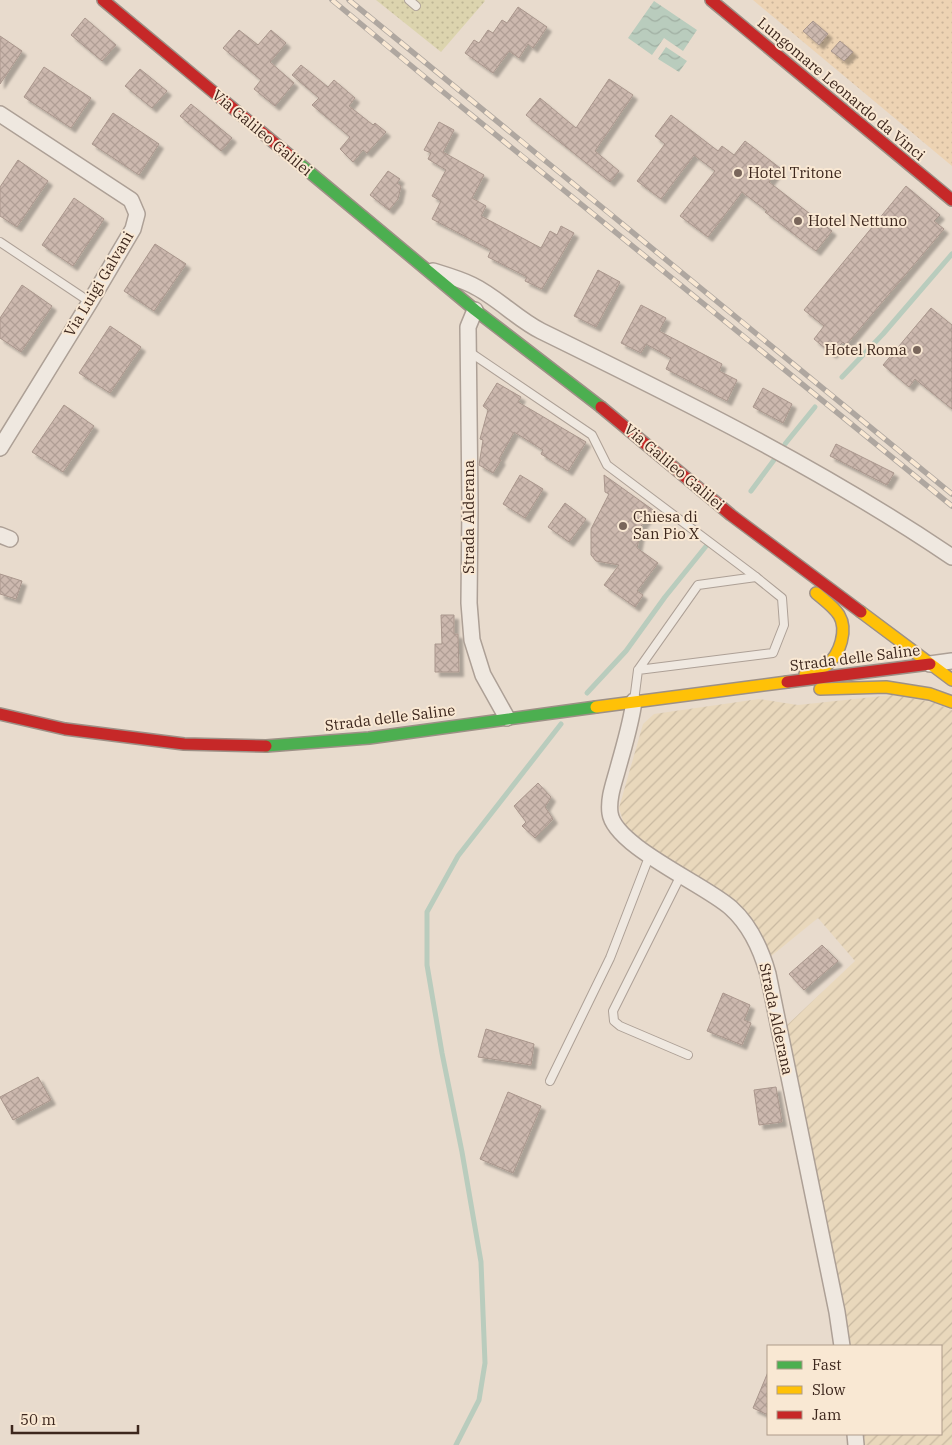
<svg xmlns="http://www.w3.org/2000/svg" width="952" height="1445" font-family="'IBM Plex Serif',serif">
  <defs>
    <pattern id="farmland-furrows" width="10" height="10" patternUnits="userSpaceOnUse" patternTransform="scale(1.25)"><rect width="10" height="10" fill="#e9d8bc"/><path d="M-1 1l2-2M0 10L10 0M9 11l2-2" fill="none" stroke="#c9b9a1"/></pattern>
    <pattern id="sand-dots" width="8" height="8" patternUnits="userSpaceOnUse" patternTransform="scale(1.25)"><rect width="8" height="8" fill="#edd3b3"/><path d="M2 2h.1M6 6h.1" fill="none" stroke="#ccb59a" stroke-width="1.8" stroke-linecap="round"/></pattern>
    <pattern id="park-dots" width="8" height="8" patternUnits="userSpaceOnUse" patternTransform="scale(1.25)"><rect width="8" height="8" fill="#dcd4ae"/><path d="M2 2h.1M6 6h.1" fill="none" stroke="#beb695" stroke-width="1.8" stroke-linecap="round"/></pattern>
    <pattern id="water-waves" width="16" height="10" patternUnits="userSpaceOnUse" patternTransform="scale(1.25)"><rect width="16" height="10" fill="#b9ccbd"/><path d="M0 5q4-4 8 0t8 0" fill="none" stroke="#a0afa2"/></pattern>
    <pattern id="building-cross-hatch" width="8" height="8" patternUnits="userSpaceOnUse" patternTransform="scale(1.25)"><rect width="8" height="8" fill="#ccb8ae"/><path d="M0 0l8 8M0 8l8-8" fill="none" stroke="#b09e95"/></pattern>
    <filter id="shadow"><feDropShadow dx="4.5" dy="4.5" stdDeviation="1" flood-color="#0004"/></filter>
  </defs>
  <rect width="100%" height="100%" fill="#e8dbcd"/>
  <polygon fill="url(#farmland-furrows)" points="892,695 932,702 952,710 952,1445 864,1445 862,1434 941,1434 941,1346 848,1346 783,1029 855,961 818,918 770,957 749,917 719,889 650,847 624,824 619,808 643,724 654,714 759,699 798,705"/>
  <polygon fill="url(#sand-dots)" points="753,0 952,0 952,166"/>
  <polygon fill="url(#park-dots)" points="376,0 484,0 485,1 441,52"/>
  <g fill="url(#water-waves)">
    <polygon points="654,1 697,30 683,51 664,38 652,55 628,38"/>
    <polygon points="666,47 687,61 679,72 658,59"/>
  </g>
  <g fill="none" stroke-linecap="round" stroke-linejoin="round">
    <g stroke="#b9ccbd" stroke-width="5">
      <polyline points="842,377 883,334 952,254"/>
      <polyline points="785,444 815,407"/>
      <polyline points="751,491 774,460"/>
      <polyline points="587,693 626,651 665,597 707,545"/>
      <polyline points="456,1445 479,1400 485,1363 481,1262 462,1152 442,1053 427,965 427,912 458,856 561,724"/>
    </g>
  </g>
  <g fill="url(#building-cross-hatch)" stroke="#a9968c" filter="url(#shadow)">
    <polygon points="518,7 547,27 533,48 528,44 519,58 509,51 493,73 465,53 474,40 479,43 488,30 493,33 502,20 507,23"/>
    <polygon points="85,18 116,45 102,61 71,35"/>
    <polygon points="813,21 828,34 819,45 803,31"/>
    <polygon points="239,30 258,45 271,30 286,43 270,62 294,83 275,106 254,89 261,80 223,48"/>
    <polygon points="0,36 22,51 0,84"/>
    <polygon points="840,41 853,52 844,61 831,51"/>
    <polygon points="301,65 328,87 334,80 355,98 349,106 373,125 375,123 386,132 367,153 363,150 353,162 340,149 350,137 312,105 319,98 292,75"/>
    <polygon points="44,67 91,98 71,128 24,97"/>
    <polygon points="140,69 167,91 152,108 125,86"/>
    <polygon points="609,79 633,95 595,151 619,171 610,182 526,115 540,98 576,128"/>
    <polygon points="191,104 232,138 221,151 180,116"/>
    <polygon points="113,113 159,144 139,175 92,144"/>
    <polygon points="671,115 718,151 722,146 734,155 745,141 780,168 769,182 832,231 816,251 765,212 767,211 742,192 708,237 680,216 715,171 694,155 661,199 637,181 665,144 655,136"/>
    <polygon points="439,122 454,130 443,152 484,175 472,198 486,206 481,216 541,248 550,231 557,235 561,226 574,233 542,289 525,281 527,277 488,257 491,250 432,219 441,201 432,196 446,170 428,159 431,153 424,150"/>
    <polygon points="18,160 48,181 17,227 0,216 0,187"/>
    <polygon points="388,171 400,179 397,183 401,186 398,199 389,210 370,195"/>
    <polygon points="906,186 940,215 934,221 944,229 846,345 843,342 832,354 814,339 824,326 804,310"/>
    <polygon points="74,198 104,219 73,266 42,245"/>
    <polygon points="155,244 186,264 154,311 124,291"/>
    <polygon points="598,270 620,282 596,327 574,316"/>
    <polygon points="22,285 52,306 21,352 0,338 0,318"/>
    <polygon points="641,305 666,318 659,331 722,364 719,371 737,380 727,401 666,369 671,358 646,344 641,353 621,343"/>
    <polygon points="931,308 952,325 952,409 915,379 909,387 883,365"/>
    <polygon points="110,326 141,347 110,393 79,373"/>
    <polygon points="497,383 521,397 518,402 586,442 568,471 541,454 543,450 514,432 499,459 501,460 493,473 479,465 483,440 480,439 488,410 483,406"/>
    <polygon points="763,388 792,404 783,423 753,407"/>
    <polygon points="64,405 94,426 63,472 32,452"/>
    <polygon points="836,444 894,473 887,485 830,456"/>
    <polygon points="520,475 543,489 525,518 503,504"/>
    <polygon points="604,475 653,510 639,529 640,534 637,548 658,563 637,591 643,595 635,607 604,585 619,565 596,561 591,555 591,529 609,494 605,492"/>
    <polygon points="565,503 586,519 569,542 548,527"/>
    <polygon points="0,574 22,581 16,599 0,594"/>
    <polygon points="441,615 454,615 454,634 458,634 459,672 435,672 435,644 442,644"/>
    <polygon points="538,783 551,797 545,807 553,819 535,838 522,826 526,822 514,806"/>
    <polygon points="822,945 838,961 804,990 789,974"/>
    <polygon points="723,993 750,1005 744,1020 751,1023 742,1045 707,1031"/>
    <polygon points="486,1029 534,1044 531,1065 478,1057"/>
    <polygon points="38,1077 51,1100 13,1120 0,1097"/>
    <polygon points="776,1087 782,1122 759,1125 754,1090"/>
    <polygon points="508,1092 541,1106 513,1173 480,1159"/>
    <polygon points="768,1372 768,1415 753,1408"/>
  </g>
  <g fill="none" stroke-linecap="round" stroke-linejoin="round">
    <g stroke="#ada096" stroke-width="10">
      <g id="lane">
        <polyline points="409,0 416,6"/>
        <polyline points="0,242 90,302"/>
        <polyline points="468,351 592,435 607,465 756,577"/>
        <polyline points="634,701 638,670 698,585 756,577 782,598 784,625 773,653 638,670"/>
        <polyline points="681,875 613,1011 614,1021 620,1026 688,1055"/>
        <polyline points="550,1081 610,958 649,857"/>
      </g>
    </g>
    <g stroke="#ada096" stroke-width="18">
      <g id="street">
        <polyline points="0,114 131,200 137,214 133,229 90,302 0,448"/>
        <path d="M433,271C446,275 460,279 472,285C497,297 517,319 541,331C682,400 822,469 952,557"/>
        <polyline points="475,310 468,327 470,505 469,603 472,640 483,675 507,718"/>
        <polyline points="0,535 10,539"/>
        <polyline points="930,664 952,661"/>
        <path d="M634,701C631,724 624,746 618,768C614,783 608,798 610,813C614,846 706,885 731,908C751,926 761,949 768,974L837,1312L842,1346"/>
        <polyline points="855,1434 856,1445"/>
      </g>
    </g>
    <g stroke="#9d9086" stroke-width="14">
      <g id="fast">
        <polyline points="289,155 475,310 601,407"/>
        <polyline points="266,746 369,738 596,707"/>
      </g>
    </g>
    <g stroke="#9d9086" stroke-width="14">
      <g id="slow">
        <polyline points="861,612 952,680"/>
        <path d="M805,674C812,671 820,669 827,665C840,654 848,630 839,615C833,606 824,600 816,593"/>
        <polyline points="820,689 886,687 930,694 952,702"/>
        <polyline points="596,707 787,682"/>
      </g>
    </g>
    <g stroke="#9d9086" stroke-width="14">
      <g id="jam">
        <polyline points="103,0 289,155"/>
        <polyline points="711,0 952,200"/>
        <polyline points="601,407 731,515 861,612"/>
        <polyline points="787,682 930,664"/>
        <polyline points="0,714 65,729 184,744 266,746"/>
      </g>
    </g>
    <use href="#lane" stroke="#efe8e0" stroke-width="8"/>
    <use href="#street" stroke="#efe8e0" stroke-width="15"/>
    <use href="#fast" stroke="#4caf50" stroke-width="11"/>
    <use href="#slow" stroke="#ffc107" stroke-width="11"/>
    <use href="#jam" stroke="#c62828" stroke-width="11"/>
    <g stroke="#afa7a0" stroke-width="5.5">
      <g id="rail">
        <polyline points="332,0 426,78 952,506"/>
        <polyline points="349,0 952,494"/>
      </g>
    </g>
    <use href="#rail" stroke="#f9e8d3" stroke-width="4" stroke-dasharray="11" stroke-linecap="butt"/>
  </g>
  <g fill="#79665b" stroke="#f9e8d3" stroke-width="2">
    <circle cx="738" cy="173" r="5"/>
    <circle cx="798" cy="221" r="5"/>
    <circle cx="917" cy="350" r="5"/>
    <circle cx="623" cy="526" r="5"/>
  </g>
  <g text-anchor="middle" stroke-width="4" stroke-linejoin="round" paint-order="stroke">
    <g font-size="15" fill="#3d271d" stroke="#f9e8d3">
      <text transform="translate(841 89) rotate(40)" y="5">Lungomare Leonardo da Vinci</text>
      <text transform="translate(262 133) rotate(40)" y="5">Via Galileo Galilei</text>
      <text transform="translate(99 284) rotate(-59)" y="5">Via Luigi Galvani</text>
      <text transform="translate(674 467) rotate(40)" y="5">Via Galileo Galilei</text>
      <text transform="translate(469 517) rotate(-90)" y="5">Strada Alderana</text>
      <text transform="translate(855 658) rotate(-7)" y="5">Strada delle Saline</text>
      <text transform="translate(390 718) rotate(-7)" y="5">Strada delle Saline</text>
      <text transform="translate(776 1019) rotate(78)" y="5">Strada Alderana</text>
    </g>
    <g font-size="15" fill="#3d271d" stroke="#f9e8d3" text-anchor="start">
      <text x="748" y="178">Hotel Tritone</text>
      <text x="808" y="226">Hotel Nettuno</text>
      <text x="907" y="355" text-anchor="end">Hotel Roma</text>
      <text x="633" y="522">Chiesa di<tspan x="633" dy="17">San Pio X</tspan></text>
    </g>
  </g>
  <rect x="767" y="1345" width="175" height="90" fill="#f9e8d3" stroke="#ae9b8a"/>
  <rect x="777" y="1361" width="25" height="8" fill="#4caf50" stroke="#ae9b8a"/>
  <text x="812" y="1370" font-size="15" fill="#3d271d">Fast</text>
  <rect x="777" y="1386" width="25" height="8" fill="#ffc107" stroke="#ae9b8a"/>
  <text x="812" y="1395" font-size="15" fill="#3d271d">Slow</text>
  <rect x="777" y="1411" width="25" height="8" fill="#c62828" stroke="#ae9b8a"/>
  <text x="812" y="1420" font-size="15" fill="#3d271d">Jam</text>
  <path d="M12 1425v8h126v-8" fill="none" stroke="#3d271d" stroke-width="2.5"/>
  <text x="20" y="1425" font-size="15" fill="#3d271d" stroke="#f9e8d3" stroke-width="4" paint-order="stroke">50 m</text>
</svg>
